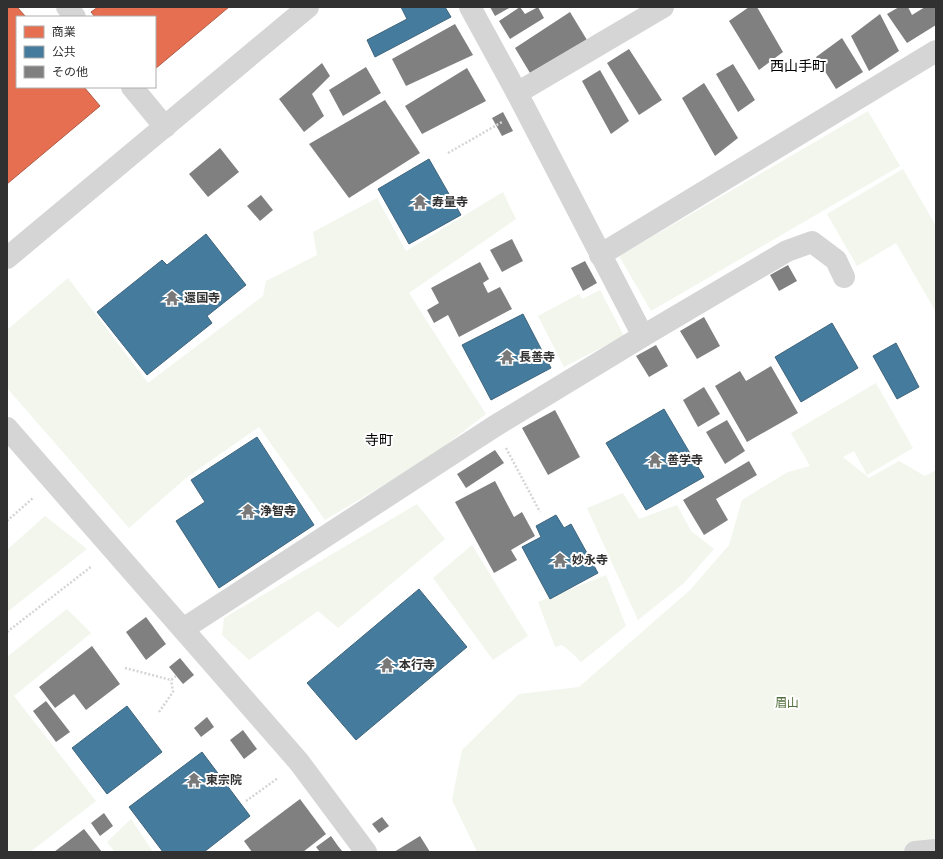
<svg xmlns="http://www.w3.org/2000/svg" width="943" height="859" font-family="Montserrat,'Noto Sans JP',sans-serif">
  <rect width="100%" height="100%" fill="#fff"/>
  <g fill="#f2f6ed">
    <polygon points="868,111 900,166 651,311 619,256"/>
    <polygon points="903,169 936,226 936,312 896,243 857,266 827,214"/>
    <polygon points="503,192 516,219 409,293 486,414 426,460 325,520 259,427 186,478 129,528 7,388 7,330 68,278 148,383 263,296 266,281 317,255 313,232 377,198 406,251"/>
    <polygon points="600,290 624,336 564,367 538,316 579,294 582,299"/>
    <polygon points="876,383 913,448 867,475 854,451 843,457 869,478 899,461 925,476 936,470 936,852 477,852 452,800 462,750 519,694 579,687 690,590 729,545 742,500 788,472 810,466 791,433"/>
    <polygon points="623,493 639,519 677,505 691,531 714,549 684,583 638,620 587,508"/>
    <polygon points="417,504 445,539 338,628 318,611 249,660 222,635 224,618"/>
    <polygon points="45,516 87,549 7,612 7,550"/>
    <polygon points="472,545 528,636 493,660 433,578"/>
    <polygon points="606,575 626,626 581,662 571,652 562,645 555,647 538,602"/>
    <polygon points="67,609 91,633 14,696 96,801 30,852 7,852 7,657"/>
    <polygon points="131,819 153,852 115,852 107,842"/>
  </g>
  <g fill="#e76f51" stroke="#b05c47">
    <polygon points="7,7 17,7 26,17 17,17 17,87 84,87 100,106 7,184"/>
    <polygon points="98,7 229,7 155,69 155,17 95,17 91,12"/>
  </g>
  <g fill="#457b9d" stroke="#3f657d">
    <polygon points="401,7 445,7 451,17 375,57 367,40 407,19"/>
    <polygon points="429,159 461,215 409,244 378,189"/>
    <polygon points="206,234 246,285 207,316 212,323 147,375 97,312 162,260 167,265"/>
    <polygon points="523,314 551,368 491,400 462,345"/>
    <polygon points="832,323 858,368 801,402 775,357"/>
    <polygon points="896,343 919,387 897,399 873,356"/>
    <polygon points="664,409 704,477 646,510 606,443"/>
    <polygon points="257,437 314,525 219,588 176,521 205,502 191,480"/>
    <polygon points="556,515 564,528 571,524 598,573 550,599 522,547 541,537 536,526"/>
    <polygon points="419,589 467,647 356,740 307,683"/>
    <polygon points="127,706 162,752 107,794 72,748"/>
    <polygon points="202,752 250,816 204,852 163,852 129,807"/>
  </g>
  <g fill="#808080">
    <polygon points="490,7 511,7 495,16"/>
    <polygon points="520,7 525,14 538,7 544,18 510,39 499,21"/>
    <polygon points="749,7 757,7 783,52 759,70 729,21"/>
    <polygon points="899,7 908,7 912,15 925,7 936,7 936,25 907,43 887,14"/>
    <polygon points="570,12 587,40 530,73 515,48"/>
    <polygon points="880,14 899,51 869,71 851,36"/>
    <polygon points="455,24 473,55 406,86 392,59"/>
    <polygon points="842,38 863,72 836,89 816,57"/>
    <polygon points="629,49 662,100 639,115 607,63"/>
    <polygon points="322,63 330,76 312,94 324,116 304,132 279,99"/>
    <polygon points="733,64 755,100 738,112 716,74"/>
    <polygon points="366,67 381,93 343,116 329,90"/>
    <polygon points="467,68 486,101 422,134 405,106"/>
    <polygon points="600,70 629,121 611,134 582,81"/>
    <polygon points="704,83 738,138 715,156 682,98"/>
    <polygon points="385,100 420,153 349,198 309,144"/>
    <polygon points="503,112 513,131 502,136 492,118"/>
    <polygon points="220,148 239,172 208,197 189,174"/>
    <polygon points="261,195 273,210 260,221 247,206"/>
    <polygon points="512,239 523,261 502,272 490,250"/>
    <polygon points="585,261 597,283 583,291 571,268"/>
    <polygon points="480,262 489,279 483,283 488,293 500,287 512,309 459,337 448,315 434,323 427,310 439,303 431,288"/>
    <polygon points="788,265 797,281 779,291 770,275"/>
    <polygon points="704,317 720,346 697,359 680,331"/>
    <polygon points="656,345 668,366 649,377 636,356"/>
    <polygon points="771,366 798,413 747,442 715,386 740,371 746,381"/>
    <polygon points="704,387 720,414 698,427 683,400"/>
    <polygon points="555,410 580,457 548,475 522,428"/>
    <polygon points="727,420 745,451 725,464 706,432"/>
    <polygon points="495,450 504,463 466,488 457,474"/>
    <polygon points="749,461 757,475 716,499 728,520 704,535 683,500"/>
    <polygon points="495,481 514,517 522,512 535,536 511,550 517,560 494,573 455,502"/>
    <polygon points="146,617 166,644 146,660 126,632"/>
    <polygon points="92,646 120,684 86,710 74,694 55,708 39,687"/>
    <polygon points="180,658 194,675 183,684 169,667"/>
    <polygon points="46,701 70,732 56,742 33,711"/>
    <polygon points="207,717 214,727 201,737 194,728"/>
    <polygon points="243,730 257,749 244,759 230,740"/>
    <polygon points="300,799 326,834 303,852 252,852 244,841"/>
    <polygon points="104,813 113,826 100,836 91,823"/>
    <polygon points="382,817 389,826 379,833 372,824"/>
    <polygon points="84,829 102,852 54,852"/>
    <polygon points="331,836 338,846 343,852 320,852 316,847"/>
    <polygon points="420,836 430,852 394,852"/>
  </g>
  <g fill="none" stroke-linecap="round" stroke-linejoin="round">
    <g stroke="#d5d5d5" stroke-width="2.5" stroke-dasharray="2 2" stroke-linecap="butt">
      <polyline points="448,153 502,122"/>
      <polyline points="506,448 540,512"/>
      <polyline points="7,521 33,498"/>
      <polyline points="7,632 92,566"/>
      <polyline points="125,668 171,680 176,676"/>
      <polyline points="159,712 173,692 171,680"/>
      <polyline points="246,801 278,778"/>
    </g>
    <g stroke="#d5d5d5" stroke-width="22">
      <polyline points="67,7 75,17"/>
      <polyline points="132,87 165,127"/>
      <polyline points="517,93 663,7"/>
      <polyline points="600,255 936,51"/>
      <polyline points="643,336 787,251 812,242 836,260 844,277"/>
      <polyline points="7,428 299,762 366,852"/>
      <polyline points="183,629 495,426 643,336 517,93 470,7"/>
      <polyline points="915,852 936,850"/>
    </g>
    <polyline stroke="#d5d5d5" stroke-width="22" points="7,258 308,7"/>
  </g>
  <defs>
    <g id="temple-bare" transform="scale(1.2)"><path d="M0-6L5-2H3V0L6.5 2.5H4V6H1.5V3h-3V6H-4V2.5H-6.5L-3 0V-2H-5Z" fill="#797979" stroke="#fff" stroke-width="2.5" paint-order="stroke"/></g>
  </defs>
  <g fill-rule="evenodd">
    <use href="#temple-bare" x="420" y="202"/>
    <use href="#temple-bare" x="172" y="298"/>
    <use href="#temple-bare" x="507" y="357"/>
    <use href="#temple-bare" x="655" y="460"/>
    <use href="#temple-bare" x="248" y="511"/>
    <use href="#temple-bare" x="560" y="560"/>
    <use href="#temple-bare" x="387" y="665"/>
    <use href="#temple-bare" x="194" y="780"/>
  </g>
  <g text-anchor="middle" stroke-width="4" stroke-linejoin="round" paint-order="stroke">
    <g font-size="12" font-weight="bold" fill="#313131" stroke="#fff" text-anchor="start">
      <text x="432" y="206">寿量寺</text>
      <text x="184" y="302">還国寺</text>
      <text x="519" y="361">長善寺</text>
      <text x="667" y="464">善学寺</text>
      <text x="260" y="515">浄智寺</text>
      <text x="572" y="564">妙永寺</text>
      <text x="399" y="669">本行寺</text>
      <text x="206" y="784">東宗院</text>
    </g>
    <g font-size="12" fill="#536f3c" stroke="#fff">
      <text x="787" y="707">眉山</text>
    </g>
    <g font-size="14" fill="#000" stroke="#fff">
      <text x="798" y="71">西山手町</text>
      <text x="379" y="445">寺町</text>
    </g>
  </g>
  <rect width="943" height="859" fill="none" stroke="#313131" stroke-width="16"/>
  <rect x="16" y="16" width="140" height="72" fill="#ffffff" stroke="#adadad"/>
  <rect x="24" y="26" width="20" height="12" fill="#e76f51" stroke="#adadad"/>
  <text x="52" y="36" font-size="12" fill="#313131">商業</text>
  <rect x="24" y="46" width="20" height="12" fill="#457b9d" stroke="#adadad"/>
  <text x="52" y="56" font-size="12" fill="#313131">公共</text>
  <rect x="24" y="66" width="20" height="12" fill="#808080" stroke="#adadad"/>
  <text x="52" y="76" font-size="12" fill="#313131">その他</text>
</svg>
